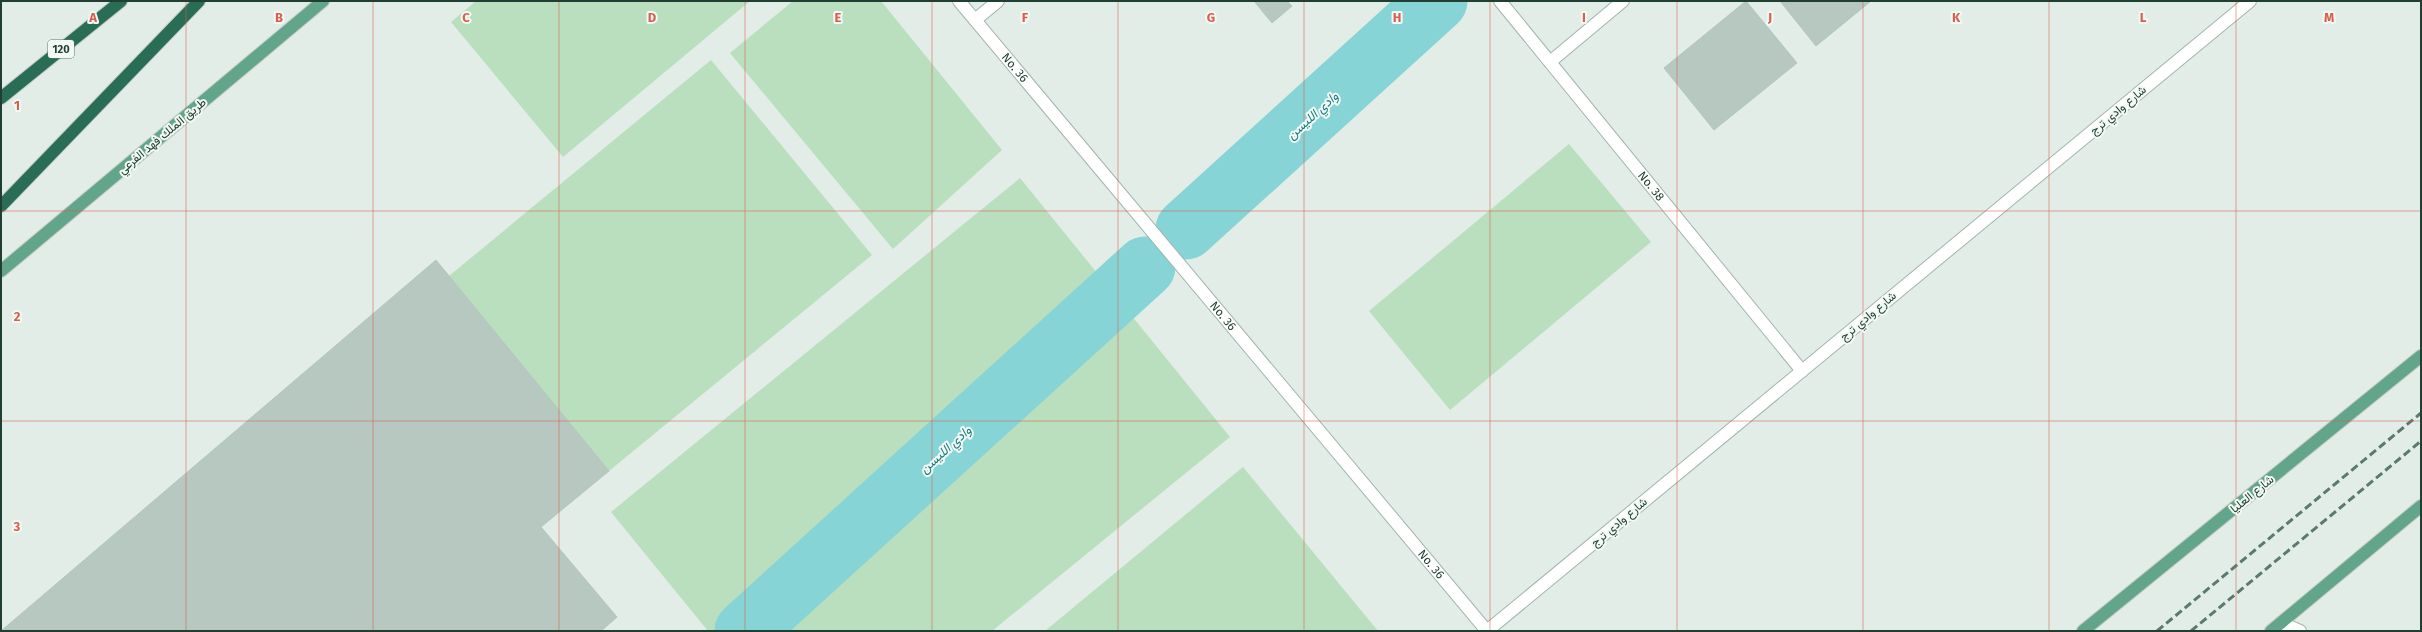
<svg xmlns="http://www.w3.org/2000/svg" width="2422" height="632" font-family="'Fira Sans',Vazirmatn,sans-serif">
  <rect width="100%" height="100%" fill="#e1ede6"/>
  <g fill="#b9dfbe">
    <polygon points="476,1 750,1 563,157 451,22"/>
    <polygon points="793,1 881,1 1002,150 893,249 730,53"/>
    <polygon points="711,60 872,255 609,471 449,276"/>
    <polygon points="1569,144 1651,242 1450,410 1369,311"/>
    <polygon points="1020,178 1230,437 992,631 708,631 611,512"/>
    <polygon points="1243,467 1378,631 1045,631"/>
  </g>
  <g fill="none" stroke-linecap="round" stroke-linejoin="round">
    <g stroke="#86d4d5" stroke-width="61">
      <polyline points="1186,229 1437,1"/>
      <polyline points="745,631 1145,267"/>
    </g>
  </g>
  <g fill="#b6c8bf" stroke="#b3c7bc">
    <polygon points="1254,1 1287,1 1292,6 1272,23"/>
    <polygon points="1746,1 1797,63 1714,130 1664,68"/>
    <polygon points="1780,1 1871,1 1816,46"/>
    <polygon points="436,260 609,471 541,527 617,617 601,631 1,631"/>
  </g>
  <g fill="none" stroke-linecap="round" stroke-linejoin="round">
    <g stroke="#a3b5ac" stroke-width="14">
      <g id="minor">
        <path id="s1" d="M959,1L1487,631"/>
        <path id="s2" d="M1500,1L1802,371"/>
        <polyline points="975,20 998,1"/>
        <polyline points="1550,62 1623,1"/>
        <polyline points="2281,623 2300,631"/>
        <polyline points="1487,631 2250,1"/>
      </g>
    </g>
    <g stroke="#c1c9c6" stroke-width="14">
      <g id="major">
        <polyline points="1,271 323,1"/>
        <polyline points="2083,631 2421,356"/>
        <polyline points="2271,631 2421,506"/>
      </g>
    </g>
    <g stroke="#c1c9c6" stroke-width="14">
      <g id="highway">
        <polyline points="1,98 121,1"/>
        <polyline points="1,206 199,1"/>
      </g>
    </g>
    <use href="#minor" stroke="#fff" stroke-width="12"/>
    <use href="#major" stroke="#63a58b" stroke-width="12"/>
    <use href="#highway" stroke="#2a6d56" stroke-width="12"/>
    <g stroke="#5b7a6e" stroke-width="3" stroke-dasharray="8 4" stroke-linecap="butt">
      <polyline points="2157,631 2421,413"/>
      <polyline points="2191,631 2421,441"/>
    </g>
  </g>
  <path fill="none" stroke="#d95f4d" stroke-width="1" stroke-opacity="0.55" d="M186,1V631M373,1V631M559,1V631M745,1V631M932,1V631M1118,1V631M1304,1V631M1490,1V631M1677,1V631M1863,1V631M2049,1V631M2236,1V631M1,211H2421M1,421H2421"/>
  <g text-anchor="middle" stroke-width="4" stroke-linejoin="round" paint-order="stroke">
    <rect fill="#f2f9f5" stroke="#5f776c" stroke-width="1" x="48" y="40" width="26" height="18" rx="3"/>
    <g font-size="11" font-weight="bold" fill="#203f32">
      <text x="61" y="53">120</text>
    </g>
    <g font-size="12" fill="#203f32" stroke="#f2f9f5">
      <text dy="4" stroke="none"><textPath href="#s1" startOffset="87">No. 36</textPath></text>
      <text transform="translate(2118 110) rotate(-40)" y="4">شارع وادي ترج</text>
      <text transform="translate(162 136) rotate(-40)" y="4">طريق الملك فهد الفرعي</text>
      <text dy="4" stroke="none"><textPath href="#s2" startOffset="239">No. 38</textPath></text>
      <text dy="4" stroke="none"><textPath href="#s1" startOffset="411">No. 36</textPath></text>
      <text transform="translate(1868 316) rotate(-40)" y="4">شارع وادي ترج</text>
      <text transform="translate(2252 494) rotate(-39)" y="4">شارع العليا</text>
      <text transform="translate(1619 522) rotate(-40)" y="4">شارع وادي ترج</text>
      <text dy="4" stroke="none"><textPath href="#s1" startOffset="735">No. 36</textPath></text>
    </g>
    <g font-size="13" font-style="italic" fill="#177b7e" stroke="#f2f9f5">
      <text transform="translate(1312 115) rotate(-42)" y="5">وادي الليسن</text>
      <text transform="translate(945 449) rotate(-42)" y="5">وادي الليسن</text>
    </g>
  </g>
  <g font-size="13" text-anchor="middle" font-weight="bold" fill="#d95f4d" stroke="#f2f9f5" stroke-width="4" stroke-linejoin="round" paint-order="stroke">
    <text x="93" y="22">A</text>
    <text x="279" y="22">B</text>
    <text x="466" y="22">C</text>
    <text x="652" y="22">D</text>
    <text x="838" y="22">E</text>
    <text x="1025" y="22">F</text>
    <text x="1211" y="22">G</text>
    <text x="1397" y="22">H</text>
    <text x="1584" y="22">I</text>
    <text x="1770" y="22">J</text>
    <text x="1956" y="22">K</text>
    <text x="2143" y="22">L</text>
    <text x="2329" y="22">M</text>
    <text x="17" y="110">1</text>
    <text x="17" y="321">2</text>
    <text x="17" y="531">3</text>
  </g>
  <rect width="2422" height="632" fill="none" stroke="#203f32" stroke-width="4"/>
</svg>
